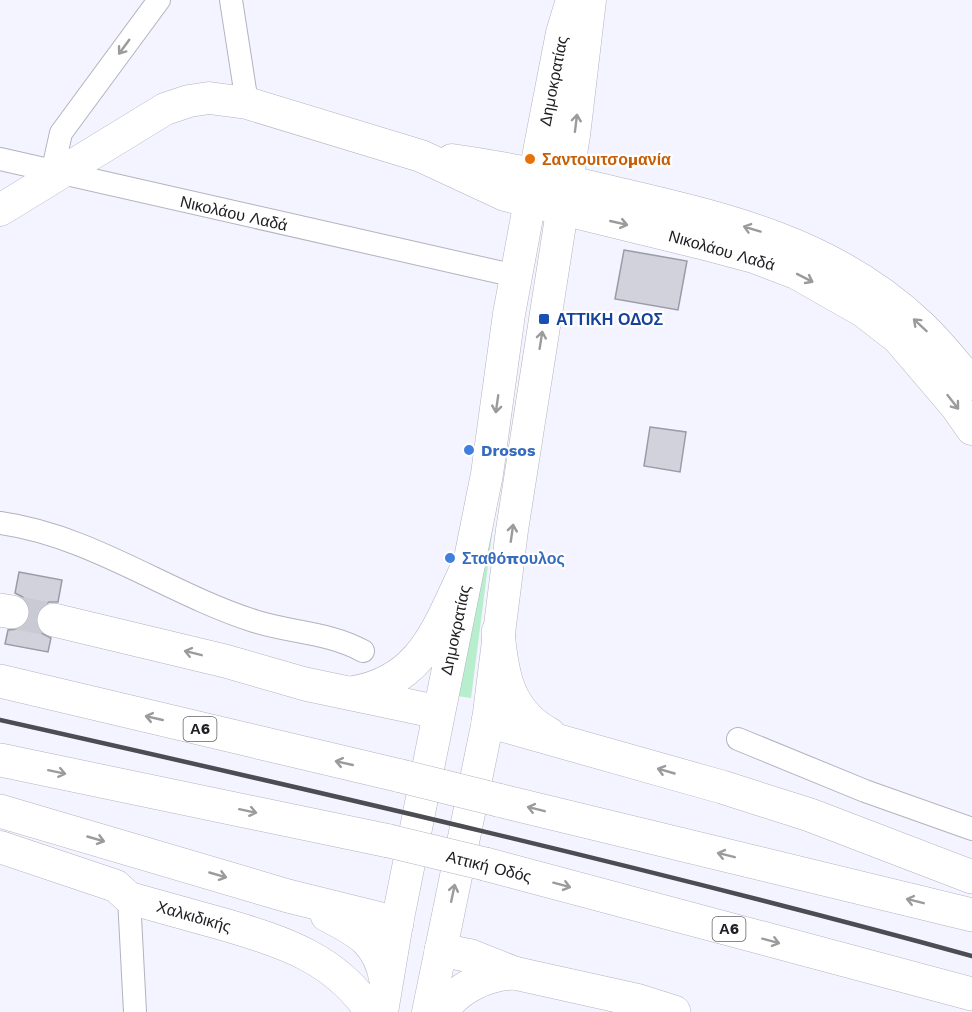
<svg xmlns="http://www.w3.org/2000/svg" width="972" height="1012" font-family="'Work Sans',sans-serif">
  <rect width="100%" height="100%" fill="#f3f4ff"/>
  <polygon fill="#b6eece" points="495,511 471,698 451,695"/>
  <g fill="#d2d2dd" stroke="#9a9ba5" stroke-width="1.5">
    <polygon points="624,250 687,261 678,310 615,299"/>
    <polygon points="650,427 686,432 680,472 644,466"/>
    <polygon points="19,572 62,580 58,602 49,602 41,607 36,616 36,625 41,633 51,638 48,652 5,644 8,630 19,629 27,623 30,616 29,605 23,597 15,593"/>
  </g>
  <g fill="none" stroke-linecap="round" stroke-linejoin="round">
    <polyline stroke="#c9cad3" stroke-width="33" stroke-dasharray="33 16" stroke-linecap="butt" points="12,612 54,620"/>
    <g stroke="#b2b3bd" stroke-width="24">
      <g id="street">
        <polyline points="231,0 247,103"/>
        <polyline points="0,159 516,276"/>
        <polyline points="58,173 55,160 61,133 159,0"/>
        <path d="M0,523C92,536 167,593 254,621C291,633 328,632 363,651"/>
        <polyline points="738,739 865,791 972,829"/>
        <polyline points="129,898 135,1012"/>
      </g>
    </g>
    <g stroke="#b2b3bd" stroke-width="33">
      <g id="secondary">
        <path d="M452,160C510,168 565,181 621,194C732,220 836,245 921,326C940,344 956,364 972,384"/>
        <polyline points="0,210 165,109 189,101 209,98 247,103 421,156 505,195 705,244 754,257 796,273 863,311 898,338 956,406 972,429"/>
        <path d="M0,847L116,886L129,898C161,907 193,916 226,925C284,942 336,959 371,1012"/>
        <polyline points="382,1012 397,923 487,474 509,314 542,136 562,33 572,0"/>
        <polyline points="428,1012 488,721 512,530 574,135 590,0"/>
      </g>
    </g>
    <g stroke="#b2b3bd" stroke-width="34">
      <g id="highway">
        <polyline points="0,610 12,612"/>
        <polyline points="54,620 225,661 305,684 438,712"/>
        <path d="M498,632C502,675 508,712 549,734"/>
        <polyline points="0,681 401,776"/>
        <path d="M351,693C424,682 439,625 468,566"/>
        <polyline points="488,721 722,787 810,815 972,877"/>
        <polyline points="0,760 389,841"/>
        <polyline points="498,800 972,915"/>
        <polyline points="0,811 288,896 397,923"/>
        <polyline points="485,864 972,994"/>
        <path d="M327,915C360,932 379,942 386,980"/>
        <polyline points="441,950 471,956 514,973 636,1000 674,1012"/>
        <path d="M442,1012C456,988 487,974 514,973"/>
      </g>
    </g>
    <use href="#street" stroke="#fff" stroke-width="22"/>
    <use href="#secondary" stroke="#fff" stroke-width="32"/>
    <use href="#highway" stroke="#fff" stroke-width="33"/>
    <path stroke="#4c4d52" stroke-width="4.5" d="M0,720C326,793 650,868 972,956"/>
    <g stroke="#b2b3bd" stroke-width="34" stroke-linecap="butt">
      <g id="highway-bridge">
        <polyline points="401,776 498,800"/>
        <polyline points="389,841 485,864"/>
      </g>
    </g>
    <use href="#highway-bridge" stroke="#fff" stroke-width="33"/>
  </g>
  <defs><path id="oneway-shaft" d="M-6 0H5M1.5-3L5.5 0L1.5 3" fill="none" stroke-width="1.6" stroke-linecap="round" stroke-linejoin="round" transform="scale(1.5)"/></defs>
  <g stroke="#9b9b9c">
    <use href="#oneway-shaft" transform="translate(124 47) rotate(126)"/>
    <use href="#oneway-shaft" transform="translate(576 123) rotate(-83)"/>
    <use href="#oneway-shaft" transform="translate(619 223) rotate(13)"/>
    <use href="#oneway-shaft" transform="translate(752 229) rotate(-163)"/>
    <use href="#oneway-shaft" transform="translate(805 278) rotate(27)"/>
    <use href="#oneway-shaft" transform="translate(920 325) rotate(-137)"/>
    <use href="#oneway-shaft" transform="translate(541 340) rotate(-81)"/>
    <use href="#oneway-shaft" transform="translate(953 402) rotate(52)"/>
    <use href="#oneway-shaft" transform="translate(497 404) rotate(98)"/>
    <use href="#oneway-shaft" transform="translate(512 533) rotate(-82)"/>
    <use href="#oneway-shaft" transform="translate(193 653) rotate(-166)"/>
    <use href="#oneway-shaft" transform="translate(154 718) rotate(-167)"/>
    <use href="#oneway-shaft" transform="translate(344 763) rotate(-167)"/>
    <use href="#oneway-shaft" transform="translate(666 771) rotate(-164)"/>
    <use href="#oneway-shaft" transform="translate(57 772) rotate(12)"/>
    <use href="#oneway-shaft" transform="translate(536 809) rotate(-166)"/>
    <use href="#oneway-shaft" transform="translate(248 811) rotate(12)"/>
    <use href="#oneway-shaft" transform="translate(96 839) rotate(16)"/>
    <use href="#oneway-shaft" transform="translate(726 855) rotate(-166)"/>
    <use href="#oneway-shaft" transform="translate(218 875) rotate(16)"/>
    <use href="#oneway-shaft" transform="translate(562 885) rotate(15)"/>
    <use href="#oneway-shaft" transform="translate(453 893) rotate(-78)"/>
    <use href="#oneway-shaft" transform="translate(915 901) rotate(-166)"/>
    <use href="#oneway-shaft" transform="translate(771 941) rotate(15)"/>
  </g>
  <circle fill="#e8710a" stroke="#fff" stroke-width="2" cx="530" cy="159" r="6"/>
  <rect fill="#1a4fb4" stroke="#fff" stroke-width="2" x="538" y="313" width="12" height="12" rx="3"/>
  <g fill="#3f7fe0" stroke="#fff" stroke-width="2">
    <circle cx="469" cy="450" r="6"/>
    <circle cx="450" cy="558" r="6"/>
  </g>
  <g text-anchor="middle" stroke-width="4.5" stroke-linejoin="round" paint-order="stroke">
    <g fill="#fff" stroke="#636366" stroke-width="1.5">
      <rect x="183.5" y="717" width="33" height="24" rx="4.5"/>
      <rect x="712.5" y="917" width="33" height="24" rx="4.5"/>
    </g>
    <g font-size="15" font-weight="bold" fill="#202024">
      <text x="200" y="734">Α6</text>
      <text x="729" y="934">Α6</text>
    </g>
    <g font-size="16" fill="#202024" stroke="#fff">
      <text transform="translate(553 81) rotate(-79)" y="6">Δημοκρατίας</text>
      <text transform="translate(234 213) rotate(13)" y="6">Νικολάου Λαδά</text>
      <text transform="translate(722 250) rotate(16)" y="6">Νικολάου Λαδά</text>
      <text transform="translate(455 630) rotate(-78)" y="6">Δημοκρατίας</text>
      <text transform="translate(489 866) rotate(14)" y="6">Αττική Οδός</text>
      <text transform="translate(194 916) rotate(16)" y="6">Χαλκιδικής</text>
    </g>
    <g font-size="16" font-weight="bold" fill="#c56008" stroke="#fff" text-anchor="start">
      <text x="542" y="165">Σαντουιτσομανία</text>
    </g>
    <g font-size="16" font-weight="bold" fill="#164399" stroke="#fff" text-anchor="start">
      <text x="556" y="325">ΑΤΤΙΚΗ ΟΔΟΣ</text>
    </g>
    <g font-size="16" font-weight="bold" fill="#366cbe" stroke="#fff" text-anchor="start">
      <text x="481" y="456">Drosos</text>
      <text x="462" y="564">Σταθόπουλος</text>
    </g>
  </g>
</svg>
